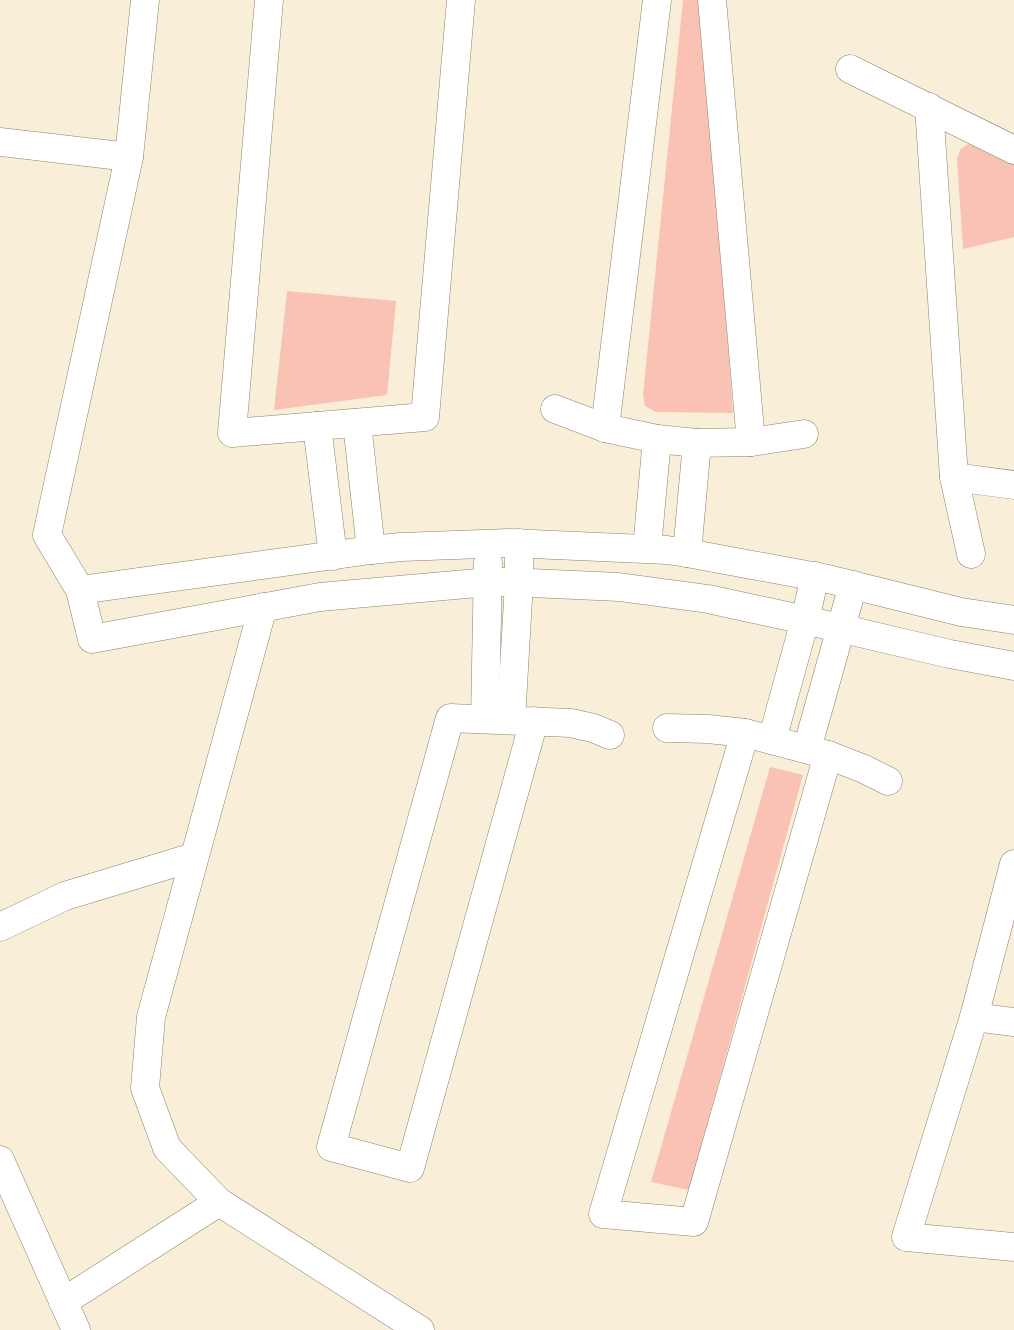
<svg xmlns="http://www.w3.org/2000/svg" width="1014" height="1330" font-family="'Crimson Pro',serif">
  <rect width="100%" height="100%" fill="#f9efd8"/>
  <g fill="#f9c2b4">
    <polygon points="683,0 697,0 703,5 733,413 656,412 645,406 643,395"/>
    <polygon points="968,144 975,144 1014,164 1014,237 963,249 957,159 960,150"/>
    <polygon points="287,291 396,301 387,395 274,410"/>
    <polygon points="770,767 803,775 689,1190 651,1182"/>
  </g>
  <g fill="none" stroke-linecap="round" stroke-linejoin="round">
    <g stroke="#8b826d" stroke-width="29">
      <g id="street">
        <polyline points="269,0 232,433 425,417 461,0"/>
        <polyline points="712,0 751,442"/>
        <polyline points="850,69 1014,150"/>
        <polyline points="929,107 954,477 971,554"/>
        <polyline points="0,142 129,157"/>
        <polyline points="555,409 605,428 657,439 697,443 751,442 804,434"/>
        <polyline points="357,423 371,550"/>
        <polyline points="317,426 333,556"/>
        <polyline points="605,428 657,0"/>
        <polyline points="954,477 1014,485"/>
        <polyline points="647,548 657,439"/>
        <polyline points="687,553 697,443"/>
        <polyline points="80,590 47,535 129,157 145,0"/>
        <polyline points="263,607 151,1017 145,1088 167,1148 219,1202 420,1330"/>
        <polyline points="1014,620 961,612 828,579 687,553 667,550 509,543 401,547 371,550 80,590 92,639 320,597 489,582 506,582 619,587 708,599 805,620 950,654 1014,666"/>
        <polyline points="485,719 488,563"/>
        <polyline points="511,720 519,583 519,543"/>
        <polyline points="534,721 410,1168 331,1147 450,718 571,723 593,728 610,735"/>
        <polyline points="667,728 708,729 745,733 828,755 864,769 888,781"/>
        <polyline points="745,733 603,1214 694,1222 828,755"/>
        <polyline points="772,740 805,620 815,576"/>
        <polyline points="807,749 853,585"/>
        <polyline points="1014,864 974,1017 906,1237 1014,1247"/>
        <polyline points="0,927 65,896 194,857"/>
        <polyline points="974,1017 1014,1022"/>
        <polyline points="0,1160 76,1330"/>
        <polyline points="63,1302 219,1202"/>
      </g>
    </g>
    <use href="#street" stroke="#fff" stroke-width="28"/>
  </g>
</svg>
